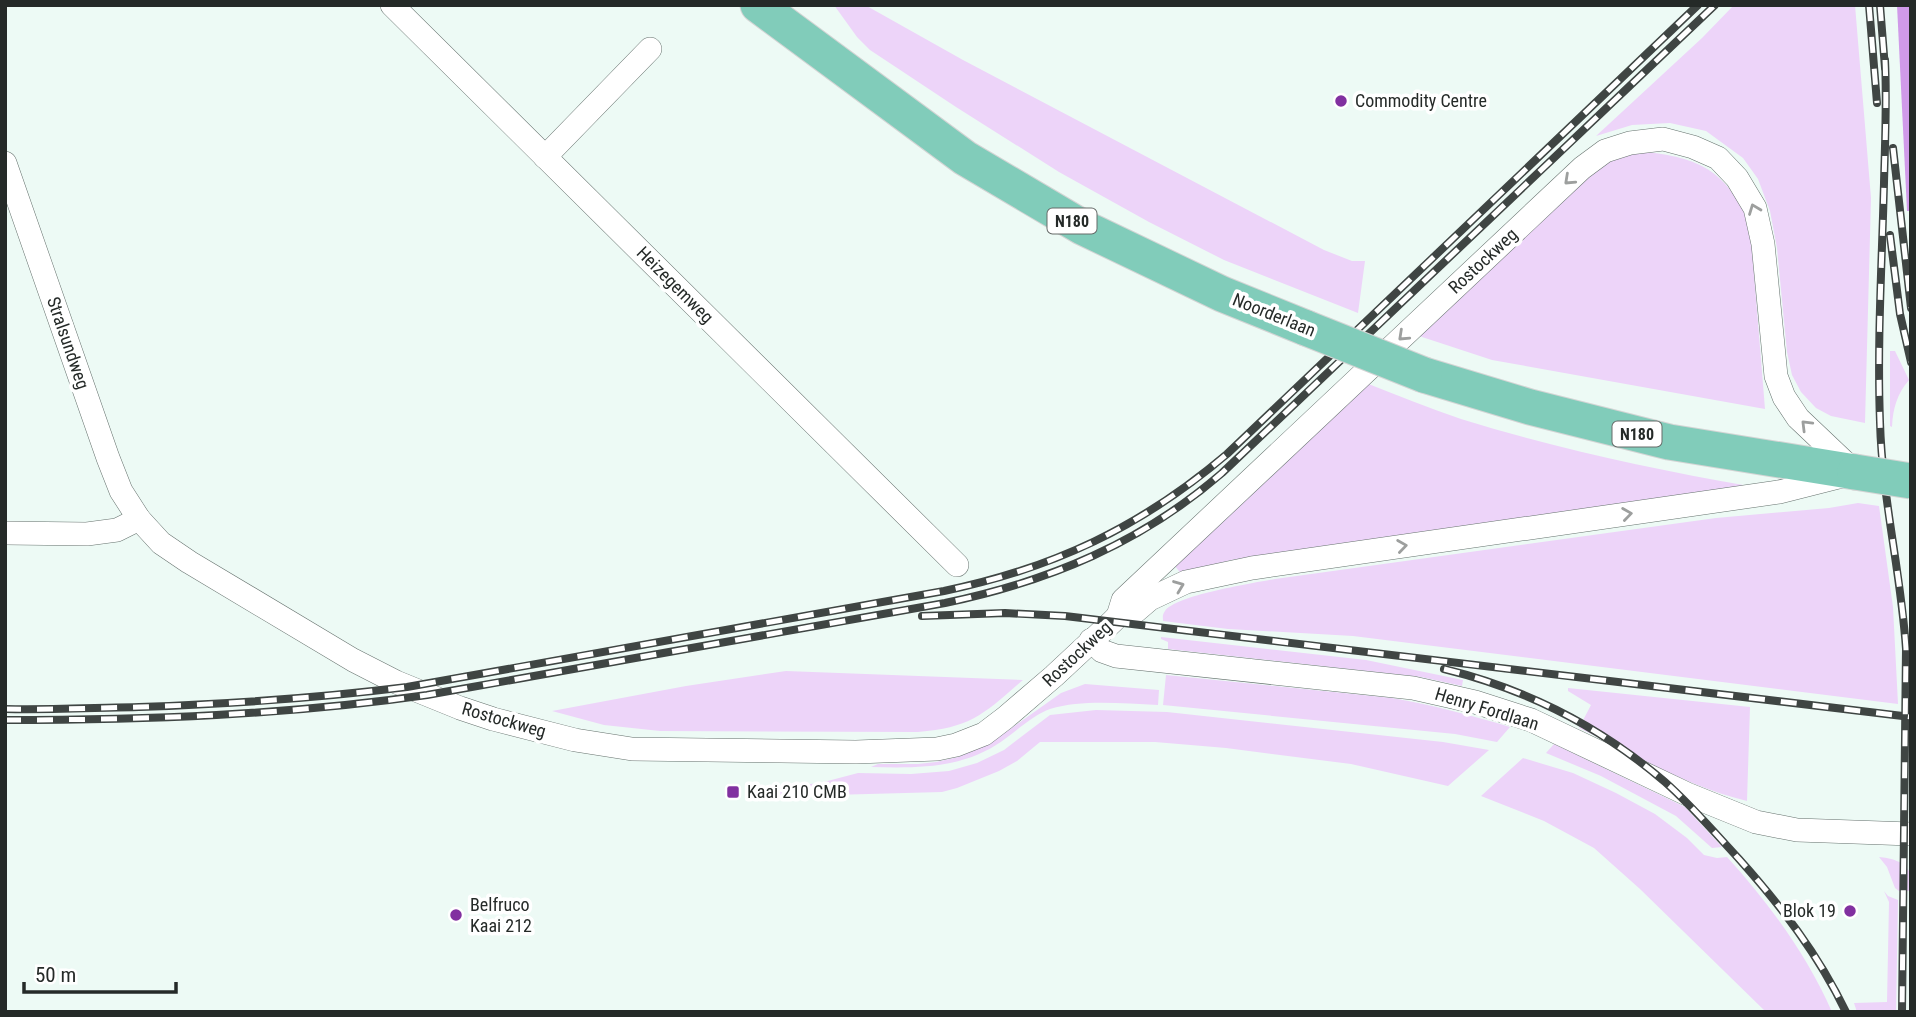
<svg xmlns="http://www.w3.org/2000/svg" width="1916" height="1017" font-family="'Roboto Condensed',sans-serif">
  <rect width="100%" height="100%" fill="#edfaf5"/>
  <g fill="#edd4f9">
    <polygon points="834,5 865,5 963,60 1324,250 1352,261 1365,261 1358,313 1224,260 1149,222 1059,172 956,107 870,50 857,37"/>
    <polygon points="1734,5 1855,5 1871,198 1865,423 1831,416 1816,408 1801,392 1792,375 1787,352 1777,248 1770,211 1758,179 1743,158 1706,131 1670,123 1632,125 1596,136 1702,38"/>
    <path d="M1648,152C1704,159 1726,173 1750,224L1765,409L1492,360L1419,336L1569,192L1603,164L1626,154Z"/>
    <path d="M1890,351H1895L1909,380C1897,394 1893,408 1892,427L1890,426Z"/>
    <path d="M1366,383C1397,395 1429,408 1461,419C1555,448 1652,469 1749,486L1231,560L1182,575L1175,566Z"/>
    <path d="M1858,503L1879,506L1893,607L1898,704L1353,636L1228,629L1163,621C1163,617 1162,615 1165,611C1176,595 1254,583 1275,579L1716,518L1829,508Z"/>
    <polygon points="1161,637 1366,660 1463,680 1462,686 1421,677 1168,649 1168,642 1161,639"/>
    <path d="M786,671L1023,680C984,714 971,728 918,732L660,731L604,725L552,711L686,686Z"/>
    <path d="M1166,675L1392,698C1432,705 1471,715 1510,727L1497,742L1455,734L1163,705Z"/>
    <path d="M1085,684L1159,690L1158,705C1123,704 1084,699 1050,709C1034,714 1012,735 996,745C958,769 914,768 871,767L878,764H918L936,762L958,757L992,742L1061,693Z"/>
    <path d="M1568,688L1750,707L1747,801C1688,787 1634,754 1579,728L1591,705L1568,691Z"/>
    <polygon points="1096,710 1167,712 1443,742 1489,750 1448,786 1351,764 1226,748 1155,742 1040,742 1017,761 999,771 957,788 942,792 795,796 762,799 763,789 820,783 858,773 911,774 949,771 977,763 1004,750 1050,715"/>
    <polygon points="1554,744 1685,807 1722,847 1712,848 1676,816 1601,776 1546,753"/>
    <path d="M1523,758L1573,773L1616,793L1655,814L1687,838L1704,855L1717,858L1727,857C1769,903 1807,955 1832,1012H1766L1640,889L1594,848L1544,821L1481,796Z"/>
    <path d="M1879,857C1890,858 1905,861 1910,873C1912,877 1911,886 1911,891H1899L1895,888L1887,867Z"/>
    <polygon points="1884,891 1888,896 1898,900 1896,1012 1857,1012 1854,1003 1887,1002 1889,902"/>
  </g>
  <polygon fill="#d09ae9" points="1897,5 1911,5 1911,211 1907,211"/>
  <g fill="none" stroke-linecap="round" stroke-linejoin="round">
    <g stroke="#66726e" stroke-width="24">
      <g id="street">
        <polyline points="392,5 957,565"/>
        <polyline points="545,157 650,49"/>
        <polyline points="5,163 108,458 121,491 139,519 161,543 189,562 353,660 396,682 460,708 493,719 575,740 632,749 856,752 937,749 956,745 984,734 1005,718 1054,676 1112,622 1118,616 1123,600 1582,168 1605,151 1630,143 1663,139 1693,147 1718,158 1737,178 1755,208 1763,244 1776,376 1784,397 1798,418 1855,472"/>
        <polyline points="5,533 87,534 117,530 139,519"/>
        <polyline points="1118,616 1136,611 1150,599 1186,582 1252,568 1779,492 1846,475"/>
        <polyline points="1091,640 1102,651 1116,656 1413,688 1475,702 1531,720 1687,794 1756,822 1797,830 1911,834"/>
      </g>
    </g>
    <g stroke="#d3d4d4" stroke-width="37">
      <g id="primary">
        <polyline points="758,5 965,158 1082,227 1222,294 1306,328"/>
        <polyline points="1424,375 1530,407 1669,442 1855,472"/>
      </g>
    </g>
    <use href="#street" stroke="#fff" stroke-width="23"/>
    <use href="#primary" stroke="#81ccba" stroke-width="35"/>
    <g stroke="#3f4543" stroke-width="8">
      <g id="rail">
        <polyline points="1869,5 1877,103"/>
        <polyline points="1880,5 1885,68"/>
        <path d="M1885,60C1887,101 1885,142 1884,183C1882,262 1877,342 1880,422C1882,498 1901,573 1906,649L1902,1012"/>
        <polyline points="1893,148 1911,308"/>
        <polyline points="1890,235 1900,314 1911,362"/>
        <polyline points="922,616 1005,613 1065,616 1911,717"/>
        <path d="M1444,669C1526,689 1601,727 1665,782C1692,806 1715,833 1739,859C1781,906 1818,954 1846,1012"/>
        <path d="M5,709C50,710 95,708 139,707C229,704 318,698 407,687L944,591C1054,568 1141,527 1227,454L1698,5"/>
        <path d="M5,720C146,720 287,715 427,695L945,603C1050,581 1141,543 1222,473L1715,5"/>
      </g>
    </g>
    <use href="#rail" stroke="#fff" stroke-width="5" stroke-dasharray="16" stroke-linecap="butt"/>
    <g stroke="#d3d4d4" stroke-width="37" stroke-linecap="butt">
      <g id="primary-bridge">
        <polyline points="1306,328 1424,375"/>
        <polyline points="1855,472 1911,481"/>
      </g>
    </g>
    <use href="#primary-bridge" stroke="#81ccba" stroke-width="35"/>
  </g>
  <defs><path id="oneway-chevron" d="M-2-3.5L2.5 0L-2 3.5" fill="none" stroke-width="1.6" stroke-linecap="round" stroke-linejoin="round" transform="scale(1.75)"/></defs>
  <g stroke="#9d9f9e">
    <use href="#oneway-chevron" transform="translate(1569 180) rotate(137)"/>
    <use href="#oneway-chevron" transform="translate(1754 209) rotate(-111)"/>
    <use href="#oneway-chevron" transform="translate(1403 336) rotate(137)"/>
    <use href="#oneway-chevron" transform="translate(1806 425) rotate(-135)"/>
    <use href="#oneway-chevron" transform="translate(1627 514) rotate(-8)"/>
    <use href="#oneway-chevron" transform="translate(1402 546) rotate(-8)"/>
    <use href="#oneway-chevron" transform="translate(1179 586) rotate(-21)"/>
  </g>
  <g fill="#8130a0" stroke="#fff" stroke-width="2.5">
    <circle cx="1341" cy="101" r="7"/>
    <rect x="726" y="785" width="14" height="14" rx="3.5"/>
    <circle cx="1850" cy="911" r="7"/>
    <circle cx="456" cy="915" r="7"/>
  </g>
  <g text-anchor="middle" stroke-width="7" stroke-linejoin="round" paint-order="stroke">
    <g fill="#fff" stroke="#666a68" stroke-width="2">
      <rect x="1047.5" y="208.5" width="49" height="25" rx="5"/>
      <rect x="1612.5" y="421.5" width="49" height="25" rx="5"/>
    </g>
    <g font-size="16" font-weight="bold" fill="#252a28">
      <text x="1072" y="227">N180</text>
      <text x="1637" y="440">N180</text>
    </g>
    <g font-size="18" fill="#252a28" stroke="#fff" text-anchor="start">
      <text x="1355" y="107">Commodity Centre</text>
      <text x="747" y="798">Kaai 210 CMB</text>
      <text x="470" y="911">Belfruco<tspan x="470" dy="21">Kaai 212</tspan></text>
      <text x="1836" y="917" text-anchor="end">Blok 19</text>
    </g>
    <g font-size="18" fill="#252a28" stroke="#fff">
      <text transform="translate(1483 261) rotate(-43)" y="6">Rostockweg</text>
      <text transform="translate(675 285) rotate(45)" y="6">Heizegemweg</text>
      <text transform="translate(1274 315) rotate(22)" y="6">Noorderlaan</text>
      <text transform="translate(68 343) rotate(71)" y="6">Stralsundweg</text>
      <text transform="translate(1077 654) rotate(-43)" y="6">Rostockweg</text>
      <text transform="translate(1487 709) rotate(17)" y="6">Henry Fordlaan</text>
      <text transform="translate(504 720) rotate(16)" y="6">Rostockweg</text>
    </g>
  </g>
  <rect width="1916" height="1017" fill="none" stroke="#252a28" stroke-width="14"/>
  <path d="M24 982v10h152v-10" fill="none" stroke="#252a28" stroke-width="3.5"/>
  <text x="35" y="982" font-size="21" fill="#252a28" stroke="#ffffff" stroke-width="5" paint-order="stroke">50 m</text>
</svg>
